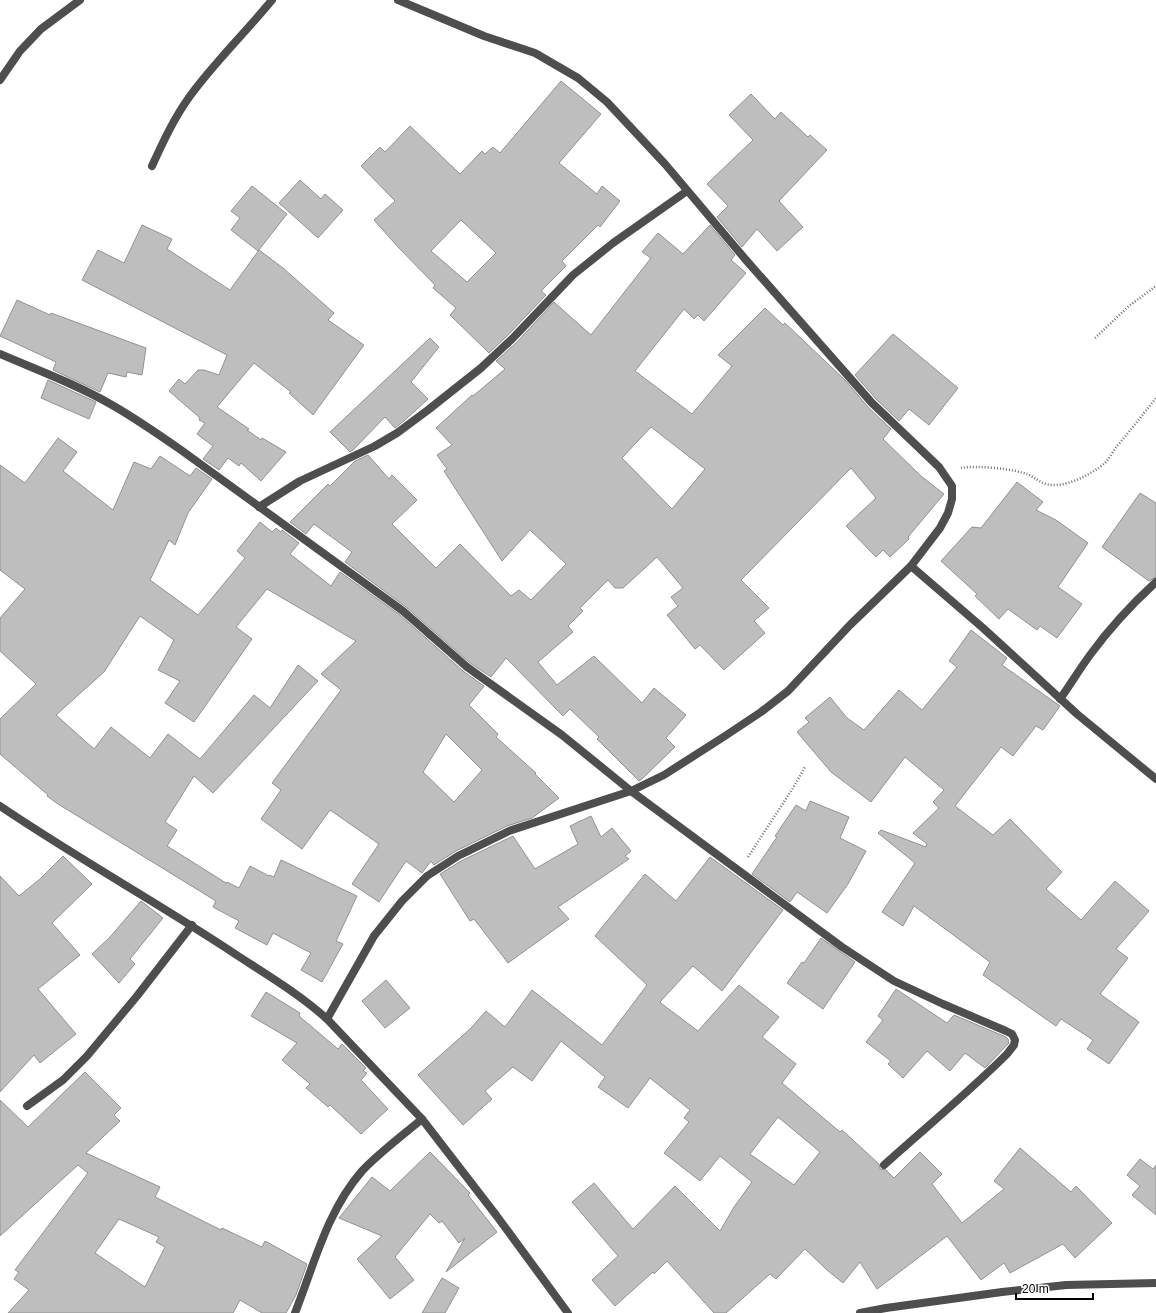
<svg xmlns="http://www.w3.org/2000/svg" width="1156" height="1313" font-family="Helvetica,sans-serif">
  <rect width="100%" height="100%" fill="#fff"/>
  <g fill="#bebebe" stroke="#929292" fill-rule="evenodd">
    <path d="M561,81L601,114L559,163L597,194L602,186L620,201L600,227L598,225L562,261L566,266L541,291L546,295L508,335L489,353L450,315L456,308L433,288L435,285L398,247L374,220L395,201L361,166L380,147L385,152L410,126L460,174L482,151L485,154L493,147L500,153ZM461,220L496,253L467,282L431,251Z"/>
    <polygon points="751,94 775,119 781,112 808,137 810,135 827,150 779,201 803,227 777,251 757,229 742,247 717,217 728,206 707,184 753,140 729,115"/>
    <polygon points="300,180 321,199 325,194 343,210 318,238 279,203"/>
    <polygon points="252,186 287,214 258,251 231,230 240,218 231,211"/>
    <polygon points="142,225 172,239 167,249 230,290 259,250 283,268 334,313 328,320 364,345 313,415 289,393 291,392 254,363 217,407 249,429 247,430 261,440 262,438 286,452 261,481 241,463 239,466 228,458 219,470 203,459 213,446 197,434 205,423 199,420 200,418 169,391 179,379 185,384 198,370 204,370 219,375 227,355 82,280 98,250 124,263"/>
    <path d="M710,225L735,255L731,260L746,273L704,321L698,315L694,319L684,309L635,371L692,414L732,366L718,355L765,308L783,325L785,323L846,381L868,407L891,429L883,439L921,476L944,494L908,537L909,539L890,557L883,550L876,557L846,526L876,498L851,468L741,580L769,608L754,621L765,633L724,670L700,645L695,649L667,615L678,606L671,597L683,588L657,557L623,588H615L608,580L580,608L583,611L568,626L573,632L538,662L557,685L594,656L642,703L654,688L686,715L666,738L675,747L642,779L639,781L597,739L599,737L570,709L563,716L506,658L491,677L470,663L406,607L345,562L352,552L314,524L306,534L290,522L328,484L330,486L355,461L368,455L389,479L392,475L417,500L392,524L436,568L460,544L511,596L519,590L531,600L566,564L530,530L502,561L444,471L447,469L437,455L452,445L436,428L472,395L473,396L505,369L496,361L516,343L554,302L591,335L651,258L642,252L658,233L683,254ZM651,427L705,469L672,509L622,458Z"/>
    <polygon points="17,300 50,315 51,313 146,348 142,375 127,372 126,377 108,373 100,392 53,370 56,362 0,336"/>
    <polygon points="893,334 958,388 929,425 909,409 899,421 876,399 855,375"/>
    <polygon points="430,338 439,347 411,382 428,399 405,420 395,428 385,417 353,450 350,452 330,432"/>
    <polygon points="48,380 96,402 89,419 41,398"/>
    <path d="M58,438L77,452L63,471L113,510L134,462L151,469L160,456L190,476L196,468L212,479L188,513L175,545L169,540L150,580L198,615L245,558L237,551L260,522L272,532L276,528L281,532L282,530L299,543L290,554L331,586L340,572L400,615L463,671L484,686L469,705L498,734L496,737L536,773L535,774L559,798L532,818L507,826L456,851L434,865L431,861L422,873L406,861L379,902L352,884L379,844L330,810L302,849L261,819L281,790L272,783L341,690L321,674L356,641L267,589L236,627L252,639L194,722L165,703L180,681L158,670L174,640L140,616L104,672L56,715L94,749L111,727L150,758L168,734L200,759L254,695L270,708L298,665L318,681L213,793L194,776L165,822L177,830L167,846L226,883L227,882L239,888L250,866L269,876V875L274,877L281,860L357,896L336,941L343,944L322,982L301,970L311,953L273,933L267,945L235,928L239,921L213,907L216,901L58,804L47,796L48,795L0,754V719L36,684L0,651V618L25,589L0,570V465L25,483ZM446,734L482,770L454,802L423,772Z"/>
    <polygon points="1017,482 1043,502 1036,510 1056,520 1088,543 1058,587 1082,604 1057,638 1040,626 1037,630 1008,609 999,619 975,596 977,594 941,561 972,527 981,528"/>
    <polygon points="1140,493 1156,503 1156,577 1149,581 1102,547"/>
    <polygon points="971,630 1007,658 1002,665 1060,706 1043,730 1036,726 1013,756 1001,747 955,806 993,835 1010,819 1062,872 1046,889 1081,920 1115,881 1149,911 1116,949 1128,958 1100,994 1139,1022 1109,1064 1087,1049 1093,1040 1061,1019 1056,1026 983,975 990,962 914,906 903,926 882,912 915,863 878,833 881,830 926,847 927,844 913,833 939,808 933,802 944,790 905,757 871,802 831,772 797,732 809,722 805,718 830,697 847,718 864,730 899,690 922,710 957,667 949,661"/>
    <polygon points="810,801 849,817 840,838 866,851 848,884 827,913 797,892 790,902 752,874 777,837 775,836 796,805 806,811"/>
    <polygon points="591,816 601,837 612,828 631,851 625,856 629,859 558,907 569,919 508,963 474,919 470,921 440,874 461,861 513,836 535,869 578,844 570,826"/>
    <polygon points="63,856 92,884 52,923 80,955 38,989 76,1034 40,1063 34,1055 0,1092 0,876 19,896 40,879"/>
    <path d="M710,857L783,910L722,991L693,966L660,1002L662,1004L698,1031L739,985L779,1017L762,1037L796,1064L782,1083L840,1132L842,1130L879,1164L880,1169L886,1170L894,1178L920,1152L942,1174L932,1184L962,1223L1004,1189L994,1181L1020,1148L1071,1192L1076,1186L1112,1223L1075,1258L1063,1244L1010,1273L1004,1263L981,1280L947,1236L877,1289L860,1262L843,1283L827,1270L805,1249L776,1279L770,1274L726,1313H714L667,1261L654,1274L653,1272L615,1306L592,1280L618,1256L572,1202L594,1183L633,1229L675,1186L720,1231L734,1207L752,1182L720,1156L700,1181L664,1153L689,1122L684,1118L690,1110L650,1078L628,1108L598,1087L605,1077L561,1041L532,1081L513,1067L485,1091L492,1099L463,1125L418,1075L470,1029L486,1011L505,1027L532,990L602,1045L647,985L595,936L645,874L676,901ZM778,1117L820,1152L794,1185L750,1154Z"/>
    <polygon points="141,901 163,918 130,959 135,964 119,983 92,954 110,937"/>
    <polygon points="821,938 855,962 823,1009 787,983 802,962 804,963"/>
    <polygon points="386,980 410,1008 385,1028 362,1001"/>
    <polygon points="896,989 947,1023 954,1015 1006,1037 1008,1039 1009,1043 985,1068 965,1053 950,1071 927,1051 903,1078 888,1064 891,1061 866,1042 883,1020 878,1016"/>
    <polygon points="266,992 300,1013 299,1016 338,1049 342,1044 366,1068 363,1071 367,1073 361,1080 388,1109 361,1134 330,1105 328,1107 306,1088 310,1084 282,1060 297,1043 251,1016"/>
    <path d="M85,1072L121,1108L114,1115L120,1121L86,1153L160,1187L155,1197L221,1230L222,1228L262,1247L265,1241L307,1264L296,1295L286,1313H262L240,1300L233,1313H8L29,1290L14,1279L19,1272L15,1270L88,1173L78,1165L0,1236V1100L28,1127ZM119,1219L159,1237L156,1242L165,1247L145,1287L95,1253Z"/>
    <polygon points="430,1152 470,1193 468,1195 497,1232 446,1272 465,1238 459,1243 442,1221 439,1223 430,1214 395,1257 414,1280 390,1299 357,1259 382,1236 339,1218 372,1177 390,1191"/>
    <polygon points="1140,1159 1153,1169 1156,1165 1156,1215 1132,1195 1140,1186 1127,1175"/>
    <polygon points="442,1278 459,1288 445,1313 422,1313"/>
  </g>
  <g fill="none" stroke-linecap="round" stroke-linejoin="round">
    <g stroke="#707070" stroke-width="2.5" stroke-dasharray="1 2" stroke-linecap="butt">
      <polyline points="1095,338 1129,306 1156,286"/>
      <path d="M961,468C975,465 1014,469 1027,474C1032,476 1036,479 1041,482C1059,492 1091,475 1105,463C1110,458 1113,451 1117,446C1131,430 1143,414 1156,398"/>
      <polyline points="748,857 793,788 805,767"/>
    </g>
    <g stroke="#4e4e4e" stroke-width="8">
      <polyline points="0,80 20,51 41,29 80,0"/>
      <path d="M152,166C163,142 174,118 190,96C215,62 245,33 272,0"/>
      <path d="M0,354C37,370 76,384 112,405C135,418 158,434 181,450L403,611L467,667L562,735L631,791L842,947L894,981L943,1004L1006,1031L1012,1034L1015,1040L1014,1045L1007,1054C968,1093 925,1128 884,1165"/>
      <polyline points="259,507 300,481 375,446 397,433 428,410 481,368 512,339 573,275 613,243 687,191"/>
      <polyline points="911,566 983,628 1077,714 1156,779"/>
      <path d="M1060,699C1070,685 1079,670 1090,655C1109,629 1132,604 1156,582"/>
      <path d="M0,806C74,856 151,899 226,948C260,971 296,991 327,1019L422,1119L496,1215L568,1313"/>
      <polyline points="327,1019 374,936 402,901 427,876 458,856 509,831 631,791 664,775 725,736 761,712 788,691 850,625 911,566 940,528 948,513 952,499 952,486 939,467 872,403 746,260 665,164 607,102 578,78 535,53 484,36 398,0"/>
      <polyline points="27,1106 63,1080 87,1056 137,996 192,925"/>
      <path d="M295,1313C314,1265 327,1211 362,1171C380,1152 402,1136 422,1119"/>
      <polyline points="860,1313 886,1308 1002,1292 1066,1285 1156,1283"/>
    </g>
  </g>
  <path d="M1016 1293v6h77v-6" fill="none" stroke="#000000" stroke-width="2"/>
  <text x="1022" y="1293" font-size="12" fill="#000000" stroke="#ffffff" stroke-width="3" paint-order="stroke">20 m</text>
</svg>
